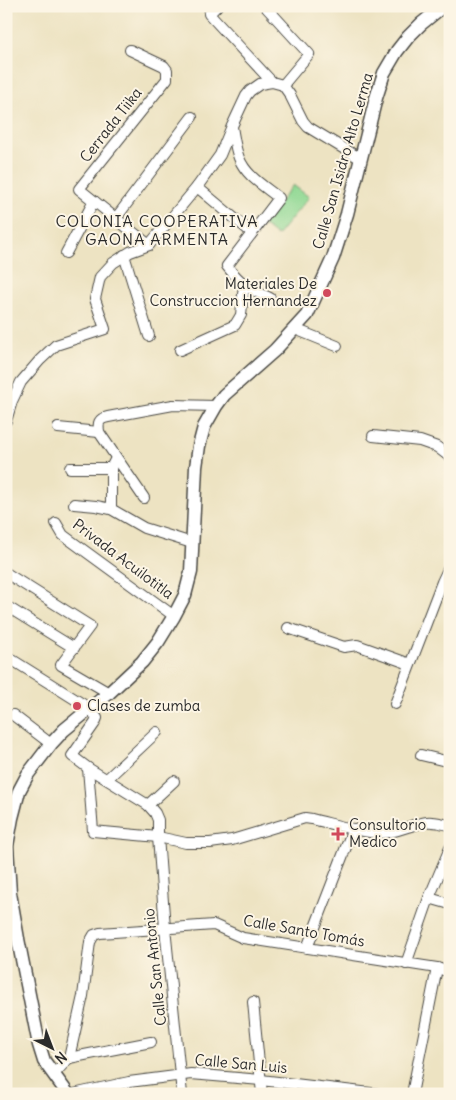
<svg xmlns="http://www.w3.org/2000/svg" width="456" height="1100" font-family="Delius,sans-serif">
  <rect width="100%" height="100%" fill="#fcf5e5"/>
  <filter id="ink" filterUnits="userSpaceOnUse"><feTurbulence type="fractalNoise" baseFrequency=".02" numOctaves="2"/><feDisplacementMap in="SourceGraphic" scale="10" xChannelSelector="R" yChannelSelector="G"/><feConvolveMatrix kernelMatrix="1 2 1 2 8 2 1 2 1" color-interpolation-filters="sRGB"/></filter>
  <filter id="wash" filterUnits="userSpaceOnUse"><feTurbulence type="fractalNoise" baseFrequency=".0096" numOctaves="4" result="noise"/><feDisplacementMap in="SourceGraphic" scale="20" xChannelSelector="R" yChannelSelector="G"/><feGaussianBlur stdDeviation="1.12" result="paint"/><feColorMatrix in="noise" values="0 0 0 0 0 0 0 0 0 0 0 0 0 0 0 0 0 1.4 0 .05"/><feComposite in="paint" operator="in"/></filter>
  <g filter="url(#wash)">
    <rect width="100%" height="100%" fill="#ede3c2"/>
    <polygon fill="#8fd893" stroke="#5d825f" points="293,185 309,197 277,236 262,224"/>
  </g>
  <g filter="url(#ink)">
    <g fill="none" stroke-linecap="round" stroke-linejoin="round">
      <g stroke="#484742" stroke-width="12">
        <g id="minor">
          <polyline points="217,6 209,14 272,82"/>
          <polyline points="265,6 309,54 283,85"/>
          <polyline points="130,50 164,66 167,70 167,79 79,189 149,245"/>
          <polyline points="283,85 290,95 303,121 308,127 361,159"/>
          <path d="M232,127C234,137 235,148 239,158C246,176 264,186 279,198L227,266C241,284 249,289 270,298"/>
          <polyline points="197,187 252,233"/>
          <polyline points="116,218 192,117"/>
          <polyline points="66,253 94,201"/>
          <polyline points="124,255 149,336"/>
          <polyline points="295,329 337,346"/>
          <polyline points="180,350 235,325 241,315 244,284"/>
          <polyline points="6,421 12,401 21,382 40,360 56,345 105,329 95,299 100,277 113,263 130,252 149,245 197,187 220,155 232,126 246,96 250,91 260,84 272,82 283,85"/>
          <polyline points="58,428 99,432"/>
          <polyline points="373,436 420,441 437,447 450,457"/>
          <polyline points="70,468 111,468"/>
          <path d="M144,498L99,432C98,423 98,419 108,417L173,405L216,406"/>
          <polyline points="74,504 96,506 111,509 144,528 192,543"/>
          <polyline points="111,509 111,468 116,458"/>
          <polyline points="56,523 63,535 174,616"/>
          <polyline points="6,573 90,626 61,665 109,693"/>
          <polyline points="6,606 74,648"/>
          <polyline points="288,628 344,647 357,645 410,664"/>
          <polyline points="6,656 89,708 97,718 95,723 72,756 88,768 148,805 155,813 158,820 158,837 165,928 182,1094"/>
          <polyline points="395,704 442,582 450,565"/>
          <polyline points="13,715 51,744"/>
          <polyline points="421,755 450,762"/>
          <path d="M88,768L93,831L158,837L186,843H210L232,840L305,818L312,819C333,824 360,833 381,833C397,833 411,824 427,822C434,821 442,824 450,825"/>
          <polyline points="107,779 157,732"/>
          <polyline points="148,805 174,781"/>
          <polyline points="429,898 450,904"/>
          <polyline points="307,948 353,829"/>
          <polyline points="406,964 429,898 450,848"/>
          <polyline points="253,1002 262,1094"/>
          <polyline points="69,1058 151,1042"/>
          <polyline points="54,1074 69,1058 83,996 90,942 94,935 100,933 214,925 243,938 437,968 450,972"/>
          <polyline points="73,1094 129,1082 191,1074 261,1080 379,1094"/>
          <polyline points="412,1094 437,968"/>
        </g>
      </g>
      <g stroke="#484742" stroke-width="15">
        <polyline id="tertiary" points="68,1094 44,1061 39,1045 18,939 10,893 7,846 12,818 19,791 28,774 51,744 64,730 109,693 142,662 158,642 174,616 185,595 191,572 196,467 199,446 204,427 216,406 224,395 275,350 307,315 333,258 347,214 376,98 384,73 397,51 408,37 421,24 443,6"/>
      </g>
      <use href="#minor" stroke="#fff" stroke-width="10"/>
      <use href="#tertiary" stroke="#fff" stroke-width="12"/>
    </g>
  </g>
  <g fill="#d1495b" stroke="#fcf5e5" stroke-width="2">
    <circle cx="327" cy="293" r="5"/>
    <circle cx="77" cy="706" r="5"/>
    <path d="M335.5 826.5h5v5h5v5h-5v5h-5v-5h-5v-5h5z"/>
  </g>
  <g text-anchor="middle" stroke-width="4" stroke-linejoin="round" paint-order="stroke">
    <g font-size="15" fill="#2b2b2b" stroke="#fcf5e5">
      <text transform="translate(111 125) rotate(-52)" y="5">Cerrada Tiika</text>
      <text transform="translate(343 161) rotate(-74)" y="5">Calle San Isidro Alto Lerma</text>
      <text transform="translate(123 559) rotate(37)" y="5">Privada Acuilotitla</text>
      <text transform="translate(304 931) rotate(10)" y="5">Calle Santo Tomás</text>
      <text transform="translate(155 967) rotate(-96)" y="5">Calle San Antonio</text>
      <text transform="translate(241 1064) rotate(5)" y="5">Calle San Luis</text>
    </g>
    <g font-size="15" fill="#2b2b2b" stroke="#fcf5e5" text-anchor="start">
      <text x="317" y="289" text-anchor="end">Materiales De<tspan x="317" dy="17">Construccion Hernandez</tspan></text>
      <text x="87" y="711">Clases de zumba</text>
      <text x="349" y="830">Consultorio<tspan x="349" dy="17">Medico</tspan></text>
    </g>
    <g font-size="16" letter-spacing="1" fill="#2b2b2b" stroke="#fcf5e5">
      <text x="157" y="227">COLONIA COOPERATIVA<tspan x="157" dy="18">GAONA ARMENTA</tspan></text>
    </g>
  </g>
  <rect width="456" height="1100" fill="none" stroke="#fcf5e5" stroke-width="25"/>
  <g transform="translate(52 1048) rotate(138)" stroke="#fcf5e5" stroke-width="4" paint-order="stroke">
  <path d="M0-4L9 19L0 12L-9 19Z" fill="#2b2b2b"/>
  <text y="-8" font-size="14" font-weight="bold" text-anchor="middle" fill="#2b2b2b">N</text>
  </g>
</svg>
